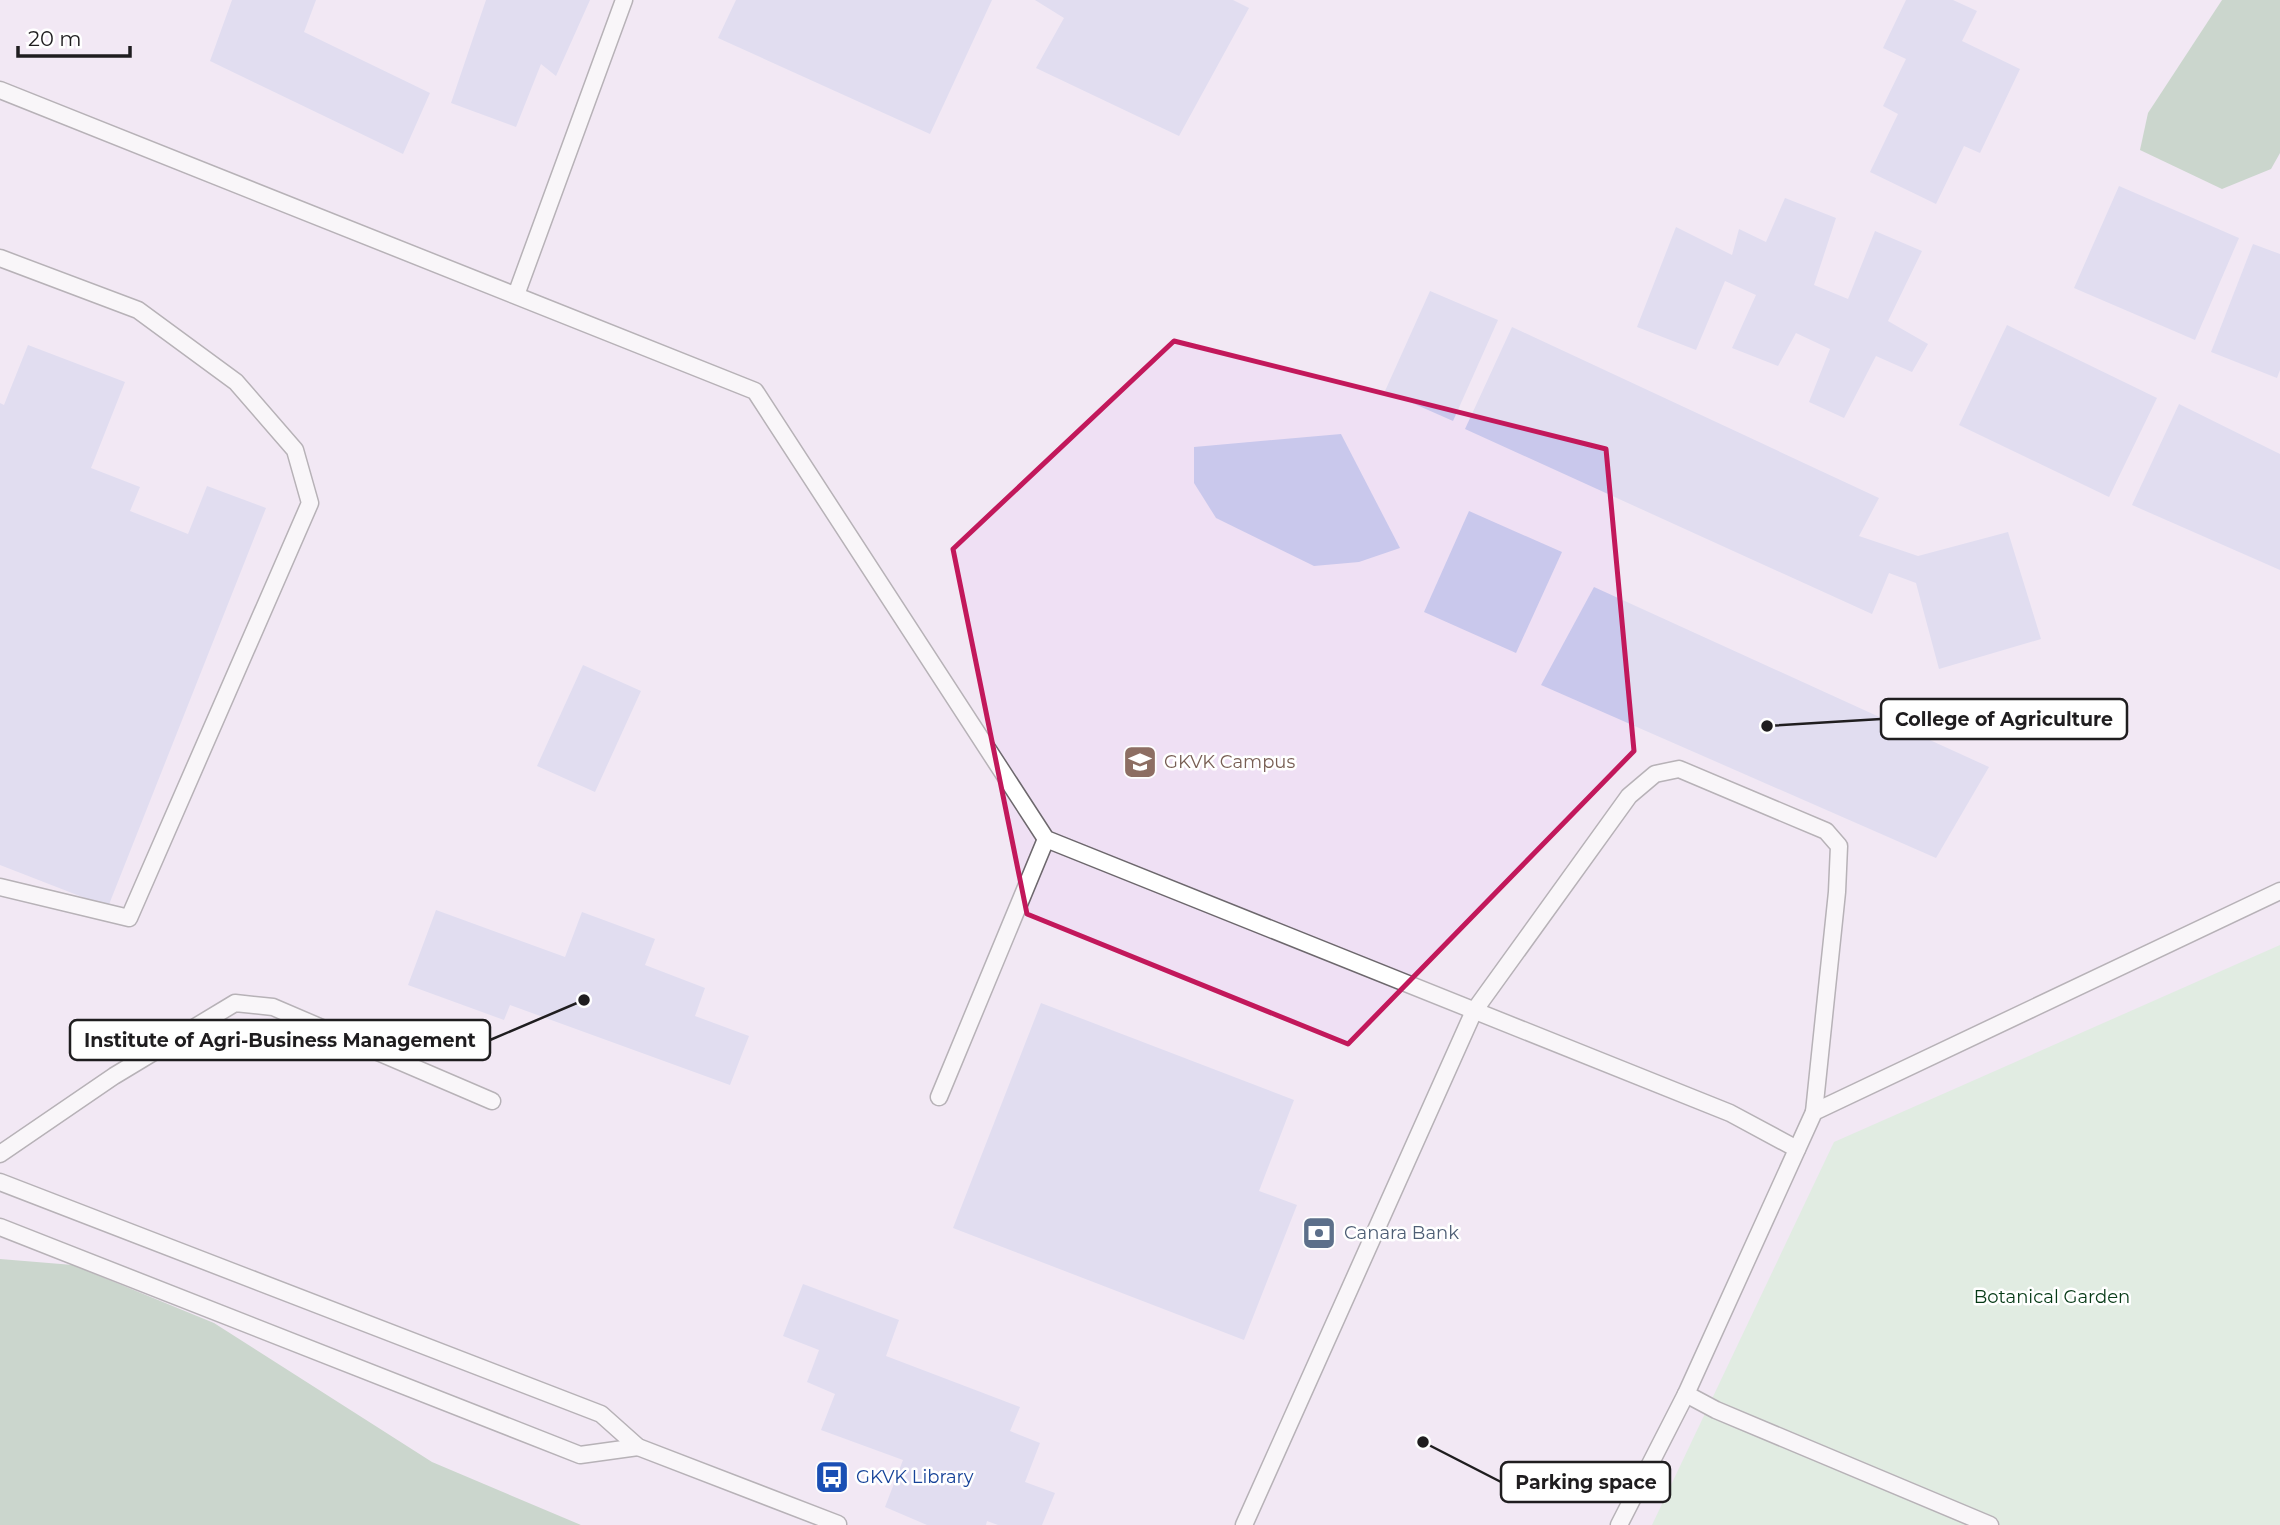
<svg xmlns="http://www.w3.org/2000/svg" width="2280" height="1525" font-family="Montserrat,sans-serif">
  <rect width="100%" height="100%" fill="#f4eef4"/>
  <rect fill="#efe0f4" x="0" y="0" width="2280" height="1525"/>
  <polygon fill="#cae8cd" points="2280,945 2280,1525 1652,1525 1834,1142"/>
  <g fill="#99b89d">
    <polygon points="2222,0 2280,0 2280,153 2271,169 2222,189 2140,150 2148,113"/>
    <polygon points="0,1259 73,1265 214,1323 432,1462 581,1525 0,1525"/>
  </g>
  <g fill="#c9c8ec">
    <polygon points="232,0 316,0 304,32 430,93 403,154 210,61"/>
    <polygon points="486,0 590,0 556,76 541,64 516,127 451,103"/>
    <polygon points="736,0 992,0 930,134 718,38"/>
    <polygon points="1035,0 1233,0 1249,8 1179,136 1036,68 1064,18"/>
    <polygon points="1906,0 1953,0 1977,11 1962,41 2020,69 1980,153 1964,146 1936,204 1870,172 1898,114 1883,106 1906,59 1883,48"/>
    <polygon points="2119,186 2239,238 2195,340 2074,288"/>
    <polygon points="1785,198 1836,218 1814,285 1848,299 1875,231 1922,251 1888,321 1928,344 1912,372 1876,356 1844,418 1809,402 1830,349 1796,333 1778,366 1732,348 1756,295 1725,281 1696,350 1637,327 1676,227 1732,255 1739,229 1766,242"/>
    <polygon points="2253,244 2280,254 2280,370 2277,378 2211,352"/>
    <polygon points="1430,291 1498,320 1453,421 1385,391"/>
    <polygon points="2007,325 2157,398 2109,497 1959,425"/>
    <polygon points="1512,327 1879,498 1859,536 1918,556 2008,532 2041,639 1939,669 1916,583 1889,573 1872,614 1465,429"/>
    <polygon points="28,345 125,382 91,468 140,487 130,511 188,534 207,486 266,508 108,907 0,865 0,403 4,405"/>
    <polygon points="2179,404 2280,454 2280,570 2132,505"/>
    <polygon points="1341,434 1400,548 1359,562 1314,566 1216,518 1194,483 1194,447"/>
    <polygon points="1469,511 1562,552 1516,653 1424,612"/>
    <polygon points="1594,587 1989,767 1936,858 1541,685"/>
    <polygon points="583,665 641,691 595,792 537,766"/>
    <polygon points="436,910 565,957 582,912 655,939 645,965 705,988 695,1016 749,1036 730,1085 510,1005 504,1020 408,985"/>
    <polygon points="1041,1003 1294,1100 1259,1191 1297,1205 1244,1340 953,1228"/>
    <polygon points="803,1284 899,1320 886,1356 1020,1407 1010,1431 1040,1443 1025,1482 1055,1493 1042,1525 998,1525 987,1521 986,1525 927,1525 885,1507 903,1460 821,1430 835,1394 807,1382 819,1350 783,1336"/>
  </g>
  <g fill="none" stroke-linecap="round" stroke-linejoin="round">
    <g stroke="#6d686d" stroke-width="19">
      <g id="service">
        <polyline points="0,90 755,391 1046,839 1730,1113 1797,1149"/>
        <polyline points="0,258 138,310 236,382 295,450 310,503 129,918 0,887"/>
        <polyline points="516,295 624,0"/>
        <polyline points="939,1097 1046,839"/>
        <polyline points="0,1154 114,1076 235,1003 273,1007 492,1101"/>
        <polyline points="0,1182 601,1414 638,1447 838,1524"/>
        <polyline points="0,1227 580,1455 638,1447"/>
        <polyline points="1686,1394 1716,1410 1990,1525"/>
        <polyline points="1244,1525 1474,1011 1629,796 1655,774 1679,769 1826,831 1839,846 1837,892 1814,1112"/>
        <polyline points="1619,1525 1686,1394 1814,1112 2280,891"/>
      </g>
    </g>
    <use href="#service" stroke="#fff" stroke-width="16"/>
  </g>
  <path d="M0 0H2280V1525H0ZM1174,341L1606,449L1634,751L1348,1044L1027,914L953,549Z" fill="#f4eef4" fill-opacity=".55" fill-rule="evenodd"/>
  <path fill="none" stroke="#c2185b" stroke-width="5" stroke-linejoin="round" d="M1174,341L1606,449L1634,751L1348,1044L1027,914L953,549Z"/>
  <defs>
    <g id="university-square" transform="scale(1.75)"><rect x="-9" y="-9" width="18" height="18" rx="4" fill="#8d6e63" stroke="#fff"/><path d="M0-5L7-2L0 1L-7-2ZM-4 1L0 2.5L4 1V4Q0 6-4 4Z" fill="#fff"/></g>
    <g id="bank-square" transform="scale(1.75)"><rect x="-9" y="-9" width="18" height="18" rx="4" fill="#5c6f8a" stroke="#fff"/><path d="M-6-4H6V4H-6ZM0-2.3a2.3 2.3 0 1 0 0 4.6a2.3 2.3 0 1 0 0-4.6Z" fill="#fff"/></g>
    <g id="bus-square" transform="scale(1.75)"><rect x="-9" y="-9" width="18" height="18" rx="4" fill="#1a4fb4" stroke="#fff"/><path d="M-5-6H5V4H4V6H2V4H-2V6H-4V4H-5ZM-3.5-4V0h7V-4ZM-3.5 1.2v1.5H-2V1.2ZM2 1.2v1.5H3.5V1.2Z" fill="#fff"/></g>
  </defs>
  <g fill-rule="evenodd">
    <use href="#university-square" x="1140" y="762"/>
    <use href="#bank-square" x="1319" y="1233"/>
    <use href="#bus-square" x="832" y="1477"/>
  </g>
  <g text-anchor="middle" stroke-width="5" stroke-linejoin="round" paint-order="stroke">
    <g font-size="18" fill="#785e54" stroke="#fff" text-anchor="start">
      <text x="1164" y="768">GKVK Campus</text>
    </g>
    <g font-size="18" fill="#4e5e75" stroke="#fff" text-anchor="start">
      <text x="1344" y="1239">Canara Bank</text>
    </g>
    <g font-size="18" fill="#063a16" stroke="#fff">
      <text x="2052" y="1303">Botanical Garden</text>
    </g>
    <g font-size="18" fill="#164399" stroke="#fff" text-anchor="start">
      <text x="856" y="1483">GKVK Library</text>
    </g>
  </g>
  <path fill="none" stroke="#1f1d1f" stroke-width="2.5" d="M1767 726L1881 719M584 1000L490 1040M1423 1442L1501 1482"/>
  <g fill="#1f1d1f" stroke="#fff" stroke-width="2.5">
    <circle cx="1767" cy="726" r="7"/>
    <circle cx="584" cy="1000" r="7"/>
    <circle cx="1423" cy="1442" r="7"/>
  </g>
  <g fill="#fff" stroke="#1f1d1f" stroke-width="2.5">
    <rect x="1881" y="699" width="246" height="40" rx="7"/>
    <rect x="70" y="1020" width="420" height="40" rx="7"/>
    <rect x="1501" y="1462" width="169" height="40" rx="7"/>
  </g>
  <g font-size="19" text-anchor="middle" font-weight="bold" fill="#1f1d1f">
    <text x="2004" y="726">College of Agriculture</text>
    <text x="280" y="1047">Institute of Agri-Business Management</text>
    <text x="1586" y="1489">Parking space</text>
  </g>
  <path d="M18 46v10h112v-10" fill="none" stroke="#1f1d1f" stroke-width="3.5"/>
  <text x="28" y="46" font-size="21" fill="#1f1d1f" stroke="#ffffff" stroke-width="5" paint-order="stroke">20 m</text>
</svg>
